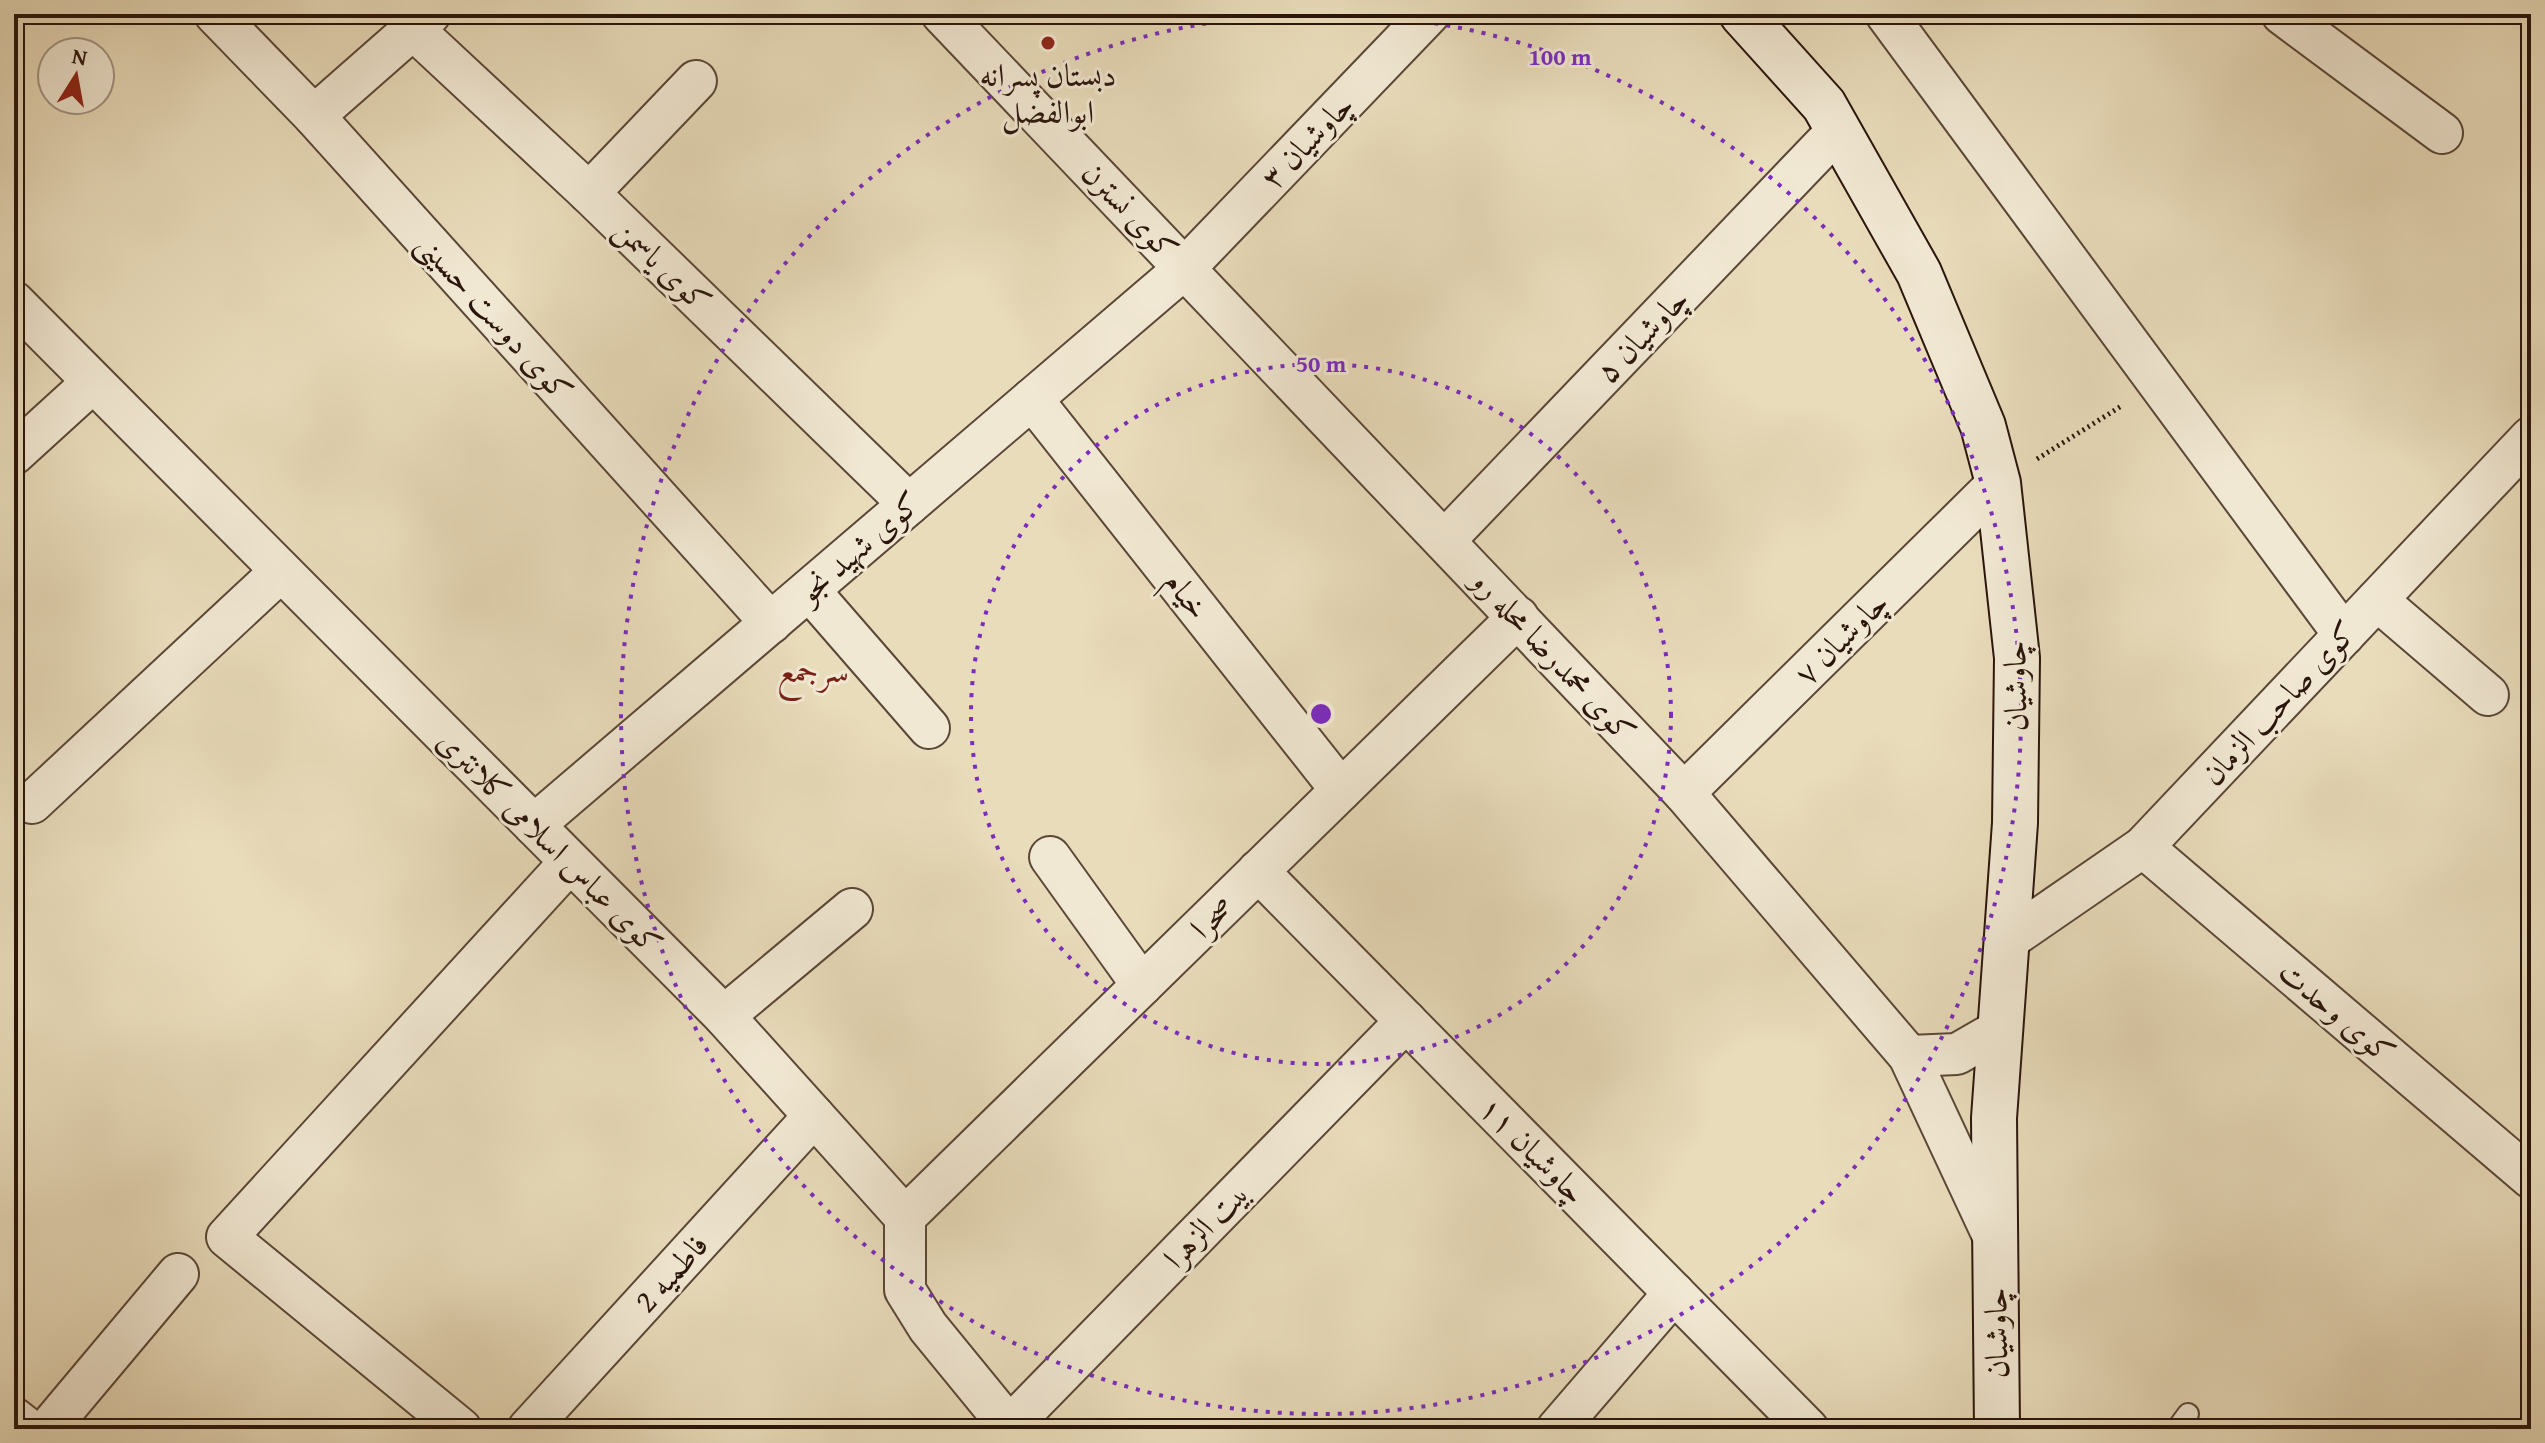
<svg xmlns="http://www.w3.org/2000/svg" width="2545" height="1443" font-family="'Gentium Book Plus',Amiri,serif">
  <rect width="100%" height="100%" fill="#e9dcbb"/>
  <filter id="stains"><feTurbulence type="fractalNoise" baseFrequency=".0025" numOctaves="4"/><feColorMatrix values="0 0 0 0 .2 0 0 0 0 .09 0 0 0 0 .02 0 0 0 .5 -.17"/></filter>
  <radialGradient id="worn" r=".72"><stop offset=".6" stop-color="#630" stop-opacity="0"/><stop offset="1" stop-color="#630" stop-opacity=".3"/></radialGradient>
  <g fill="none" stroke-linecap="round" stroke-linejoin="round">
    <g stroke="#5a4737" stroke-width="24">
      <polyline id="service" points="2177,1429 2188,1414"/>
    </g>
    <g stroke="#5a4737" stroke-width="44">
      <g id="minor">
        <polyline points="215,14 314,116 771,623"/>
        <polyline points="942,14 1684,793 1909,1056 1994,1238"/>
        <polyline points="1886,14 2344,635"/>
        <polyline points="2282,14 2442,133"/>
        <polyline points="413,29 589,193 909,504"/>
        <polyline points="314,116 430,14"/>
        <polyline points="589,193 696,81"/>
        <polyline points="14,302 724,1016 905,1217 905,1290 928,1327 1009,1426"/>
        <polyline points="1032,399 1341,790"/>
        <polyline points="14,454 93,382"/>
        <polyline points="1445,540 1839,129"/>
        <polyline points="809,590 929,728"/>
        <polyline points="2377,600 2488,695"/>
        <polyline points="1684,793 1998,483"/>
        <polyline points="32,803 281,571"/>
        <polyline points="534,825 1185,268 1429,14"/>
        <polyline points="2143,847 2531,1178"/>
        <polyline points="1050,857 1142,985"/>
        <polyline points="1258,871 1808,1429"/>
        <polyline points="2005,942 2143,847 2531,437"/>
        <polyline points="724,1016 852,909"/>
        <polyline points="1909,1056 1957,1054 1999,1030"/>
        <polyline points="905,1217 1518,617"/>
        <polyline points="14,1418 28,1429"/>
        <polyline points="48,1429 178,1274"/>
        <polyline points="461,1429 227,1237 570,862"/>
        <polyline points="528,1429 814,1116"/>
        <polyline points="1007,1429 1406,1021"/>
        <polyline points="1557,1429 1674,1293"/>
      </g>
    </g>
    <g stroke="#2a150b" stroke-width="48">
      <polyline id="secondary" points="1742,14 1824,105 1919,273 1983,426 1998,483 2017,658 2015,823 1994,1118 1997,1429"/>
    </g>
    <polyline stroke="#2a150b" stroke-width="5" stroke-dasharray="2 4" stroke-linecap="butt" points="2037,459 2123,405"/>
    <use href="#service" stroke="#f1e8d3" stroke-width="20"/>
    <use href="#minor" stroke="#f1e8d3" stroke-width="40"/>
    <use href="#secondary" stroke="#f1e8d3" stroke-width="44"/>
  </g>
  <g fill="none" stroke="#7b2cbf" stroke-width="4" stroke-dasharray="4 8">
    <circle cx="1321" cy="714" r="350"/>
    <path d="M1327 14A700 700 0 1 1 1315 14"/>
  </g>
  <circle fill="#8f2418" stroke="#f1e8d3" stroke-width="3" cx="1048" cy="43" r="8"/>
  <g text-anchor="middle" stroke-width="6" stroke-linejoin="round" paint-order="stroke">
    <g font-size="32" fill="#2a150b" stroke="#f1e8d3">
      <text x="1048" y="86">دبستان پسرانه<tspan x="1048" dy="37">ابوالفضل</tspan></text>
    </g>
    <g font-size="32" fill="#2a150b" stroke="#f1e8d3">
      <text transform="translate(1307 141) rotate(-46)" y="11">چاوشیان ۳</text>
      <text transform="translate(1130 211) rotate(46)" y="11">کوی نسترن</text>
      <text transform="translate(663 265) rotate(44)" y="11">کوی یاسمن</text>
      <text transform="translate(495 317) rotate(48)" y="11">کوی دوست حسینی</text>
      <text transform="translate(1642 335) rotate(-46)" y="11">چاوشیان ۵</text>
      <text transform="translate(859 547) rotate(-41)" y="11">کوی شهید نجو</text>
      <text transform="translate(1187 595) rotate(52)" y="11">خیام</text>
      <text transform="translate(1841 638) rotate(-45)" y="11">چاوشیان ۷</text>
      <text transform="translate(1554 656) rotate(47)" y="11">کوی محمدرضا محله رو</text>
      <text transform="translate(2015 686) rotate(-91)" y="11">چاوشیان</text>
      <text transform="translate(2279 703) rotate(-47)" y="11">کوی صاحب الزمان</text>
      <text transform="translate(550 842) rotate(45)" y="11">کوی عباس اسلامی کلانتری</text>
      <text transform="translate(1212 917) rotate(-44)" y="11">صحرا</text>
      <text transform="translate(2337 1012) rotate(40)" y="11">کوی وحدت</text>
      <text transform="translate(1533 1150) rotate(45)" y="11">چاوشیان ۱۱</text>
      <text transform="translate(1206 1225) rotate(-46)" y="11">بیت الزهرا</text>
      <text transform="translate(671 1273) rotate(-48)" y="11">فاطمیه 2</text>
      <text transform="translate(1996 1333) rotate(-91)" y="11">چاوشیان</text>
    </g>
    <g font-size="34" fill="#7a1f14" stroke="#f1e8d3">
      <text x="813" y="682">سرجمع</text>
    </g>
  </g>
  <circle cx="1321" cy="714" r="12" fill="#7b2cbf" stroke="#f1e8d3" stroke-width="4"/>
  <g font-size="24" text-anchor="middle" font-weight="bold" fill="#7b2cbf" stroke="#f1e8d3" stroke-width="6" stroke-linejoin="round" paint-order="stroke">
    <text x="1560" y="65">100 m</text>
    <text x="1321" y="372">50 m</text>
  </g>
  <rect width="2545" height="1443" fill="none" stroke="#e9dcbb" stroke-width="48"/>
  <rect x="16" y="16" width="2513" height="1411" fill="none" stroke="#2a150b" stroke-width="4"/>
  <rect x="24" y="24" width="2497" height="1395" fill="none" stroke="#2a150b" stroke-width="2"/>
  <g transform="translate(76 76) rotate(11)"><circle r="38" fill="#f1e8d3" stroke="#a19483" stroke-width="2"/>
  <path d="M0-6L14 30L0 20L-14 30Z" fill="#8f2418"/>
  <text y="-12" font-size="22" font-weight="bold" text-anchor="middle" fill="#2a150b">N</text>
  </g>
  <rect width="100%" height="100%" filter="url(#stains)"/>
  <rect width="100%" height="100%" fill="url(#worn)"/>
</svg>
